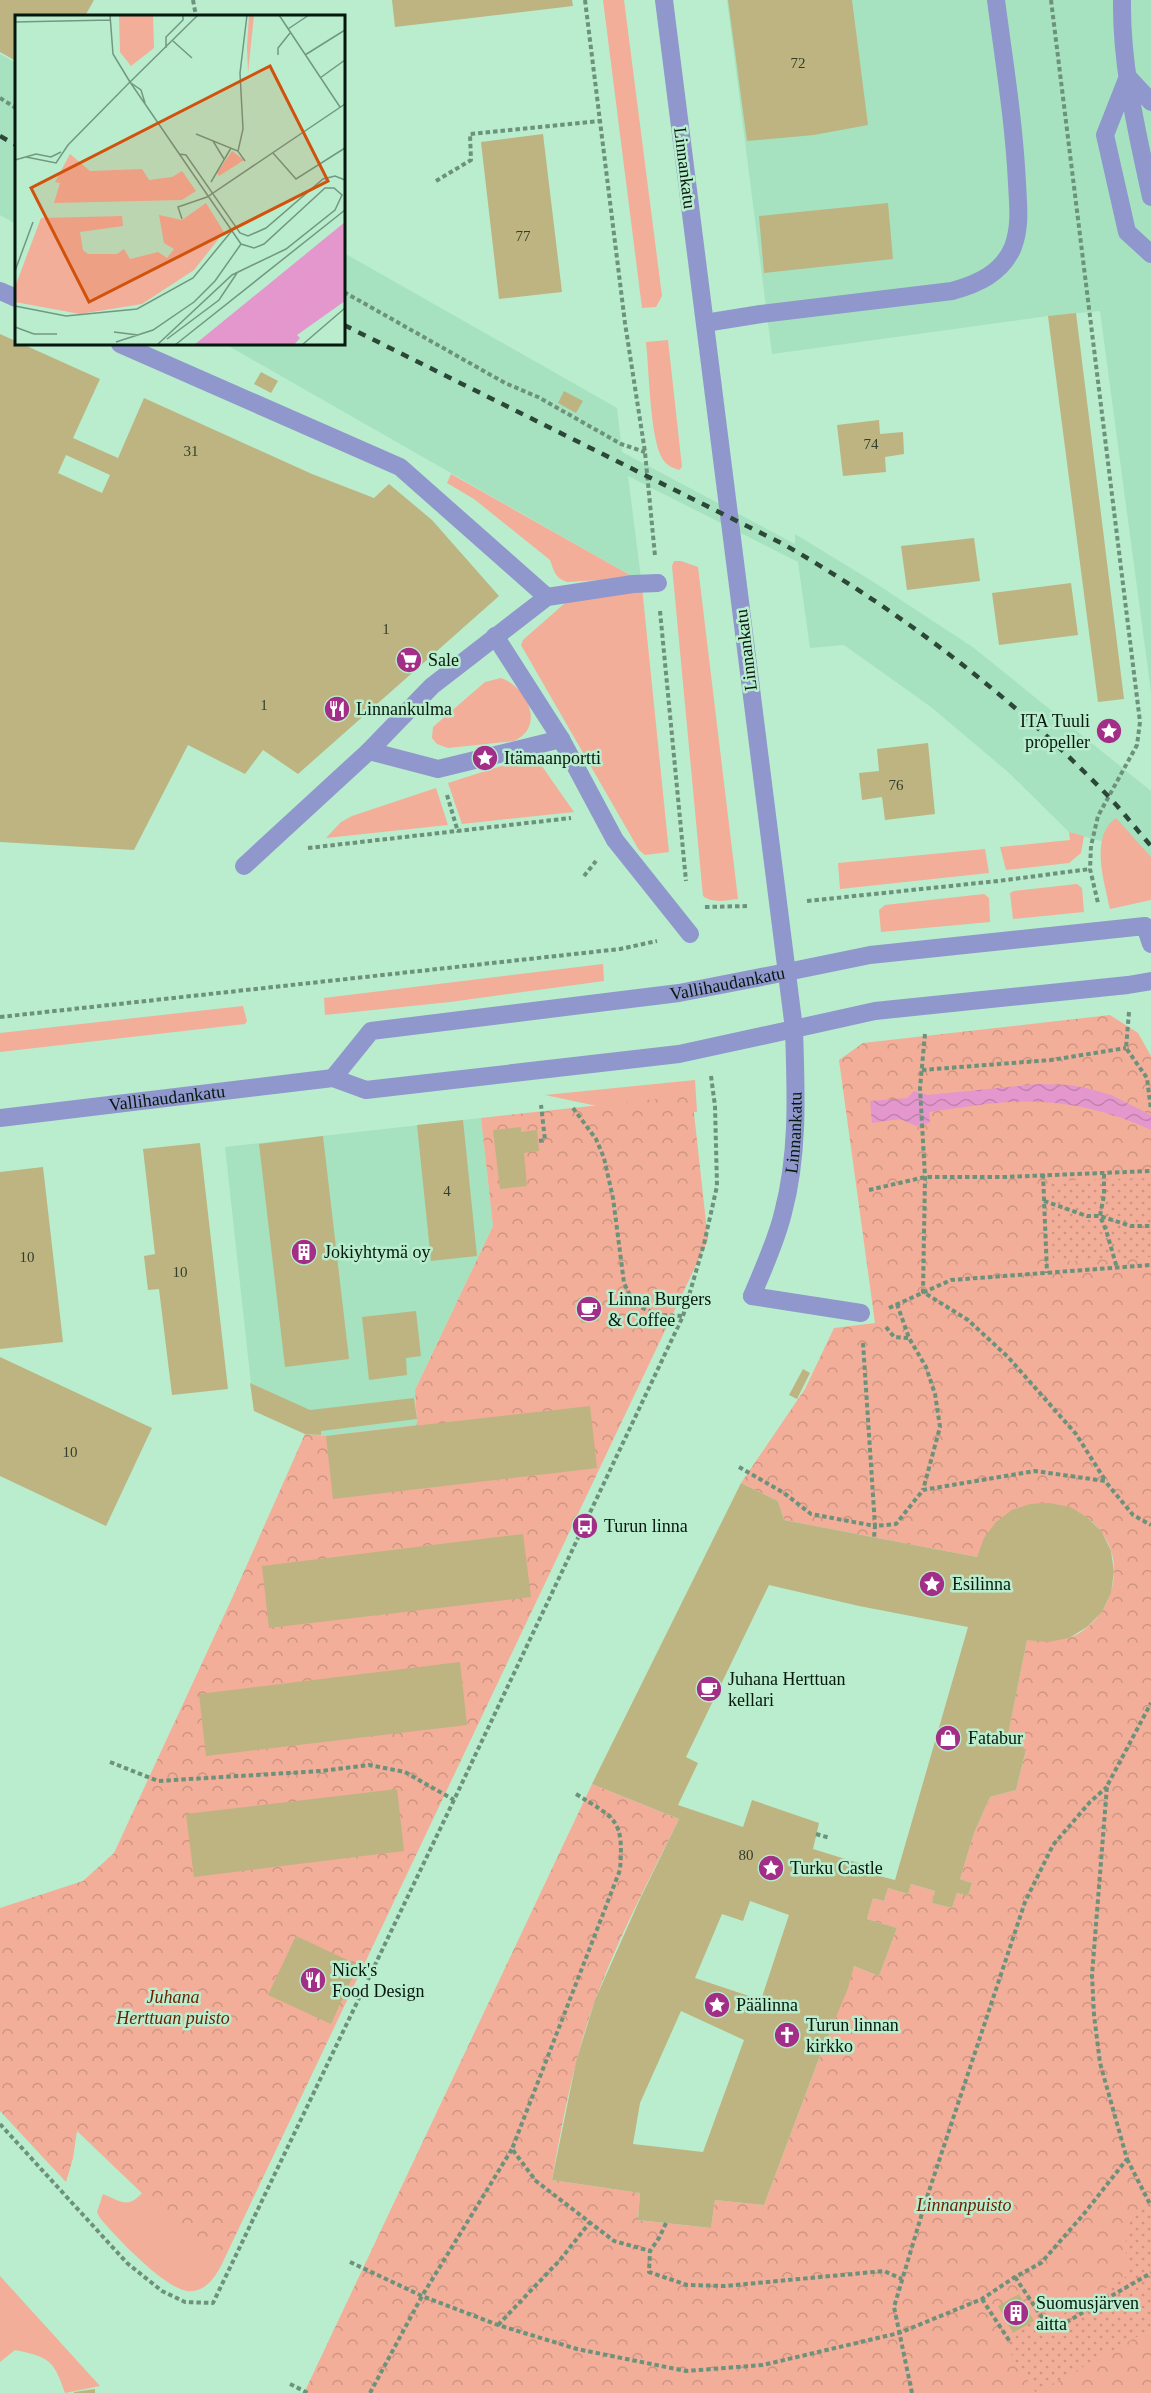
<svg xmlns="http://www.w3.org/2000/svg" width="1151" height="2393" font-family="Georgia,serif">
  <defs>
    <pattern id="forest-crowns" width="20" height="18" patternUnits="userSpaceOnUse" patternTransform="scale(1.5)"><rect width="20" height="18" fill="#f2ae98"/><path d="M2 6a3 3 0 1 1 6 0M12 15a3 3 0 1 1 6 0" fill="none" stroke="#ce9582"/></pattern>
    <pattern id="garden-dots" width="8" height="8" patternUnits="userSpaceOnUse" patternTransform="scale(1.5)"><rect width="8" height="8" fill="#f2ae98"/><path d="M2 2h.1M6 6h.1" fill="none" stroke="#ce9582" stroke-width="1.8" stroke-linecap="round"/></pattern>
    <pattern id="water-waves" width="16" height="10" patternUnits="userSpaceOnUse" patternTransform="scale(1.5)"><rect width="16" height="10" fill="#e497cd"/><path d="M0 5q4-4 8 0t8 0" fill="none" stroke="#c281af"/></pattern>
  </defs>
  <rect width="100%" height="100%" fill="#b9edce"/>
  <g fill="#a6e2bf">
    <polygon points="727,0 1151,0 1151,692 1100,311 1048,316 772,354"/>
    <polygon points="0,54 16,63 16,224 0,215"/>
    <polygon points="344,253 617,408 622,452 795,544 795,534 872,581 974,648 1151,791 1151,897 1104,842 1069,832 1008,772 931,707 844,645 810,648 798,562 628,476 641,578 635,578 225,344 344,344"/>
    <polygon points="481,1118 493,1226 415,1390 417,1426 326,1436 305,1434 254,1411 225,1147"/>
  </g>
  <g fill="#f2ae98">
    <polygon points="603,0 624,0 662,296 656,307 642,308"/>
    <path d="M668,340L682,467L679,470C671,467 665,465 661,456C650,434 649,369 646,342Z"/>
    <path d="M451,474L635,578L567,582C555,578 554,571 550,560L474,499L447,483Z"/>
    <path d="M674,561H681L698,567L738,899C726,900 713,904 703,896L672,566Z"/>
    <polygon points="642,587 669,852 645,855 639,850 521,645 523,640 565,603"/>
    <path d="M501,678C527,687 546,727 514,741L448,748L437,744L432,738L433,727L485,682Z"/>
    <polygon points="530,757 539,762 574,812 462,824 448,783"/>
    <polygon points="436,788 448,825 326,838 341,822 352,816"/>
    <path d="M1116,818L1151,857V900L1110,909C1105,883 1089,837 1116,818Z"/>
    <polygon points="1069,832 1084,836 1081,853 1069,863 1006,870 1000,847 1070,840"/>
    <polygon points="985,849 989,873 840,889 838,863"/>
    <polygon points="1077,884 1082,888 1084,912 1013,919 1010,893 1014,891"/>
    <polygon points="984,894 989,898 990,922 881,932 879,910 885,905"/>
    <polygon points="603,964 604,981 450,1002 325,1015 324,998"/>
    <polygon points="243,1006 247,1021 245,1024 0,1052 0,1033"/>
    <polygon points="695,1080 697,1112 616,1110 545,1095"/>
    <path d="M145,2190L220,2268C213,2280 203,2293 187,2291C163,2287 116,2237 100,2218L97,2212L103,2194C124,2203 128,2209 145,2190Z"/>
    <path d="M0,2276L100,2386L65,2393C54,2360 49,2357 15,2350L0,2362Z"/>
  </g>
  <g fill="url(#forest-crowns)">
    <path d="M1110,1015L1138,1033L1151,1056V2393H304L592,1784L679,1819C644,1890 604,1964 582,2041C569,2086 560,2134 552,2180L640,2193L638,2220L711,2228L715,2200L764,2205L854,1966L879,1976L897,1928L867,1919L873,1898L884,1901L888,1888L908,1894L911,1884L935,1891L932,1903L952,1908L957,1893L968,1896L972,1883L960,1879L974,1833L990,1797L1016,1790L1026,1751L1008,1735L1027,1640C1040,1639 1055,1640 1068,1638C1083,1634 1098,1619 1105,1606C1150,1518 1017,1453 977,1557L784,1520L778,1501L741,1483L805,1389L834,1328L875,1323L839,1060L863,1043Z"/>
    <polygon points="692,1095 708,1240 220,2268 77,2131 73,2158 66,2182 0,2111 0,1908 83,1881 114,1853 234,1594 305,1434 326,1436 417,1425 415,1390 493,1226 481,1118"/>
  </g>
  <g fill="url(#garden-dots)">
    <polygon points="1151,1178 1151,1257 1053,1262 1050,1181"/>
    <path d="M1151,2203V2329L1036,2393L1005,2345L1010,2342L1013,2333L1034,2321L1049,2322L1129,2275C1123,2251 1122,2212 1151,2203Z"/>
  </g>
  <path fill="url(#water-waves)" d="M1039,1084L1071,1085L1090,1089L1111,1095L1151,1115V1130C1105,1108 1049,1097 998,1103C975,1105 952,1109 929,1112L930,1123L916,1126L900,1119L872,1123L870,1101L907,1098L914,1091L928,1095Z"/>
  <g fill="#bdb482" fill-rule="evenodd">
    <polygon points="0,0 94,0 85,16 16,16 16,61 0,52"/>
    <polygon points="392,0 572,0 573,6 395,27"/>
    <polygon points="728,0 852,0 868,125 814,135 747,141"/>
    <polygon points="543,134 562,292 499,299 481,142"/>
    <polygon points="888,203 893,259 764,273 759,216"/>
    <polygon points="1076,313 1124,699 1098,702 1048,316"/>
    <path d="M0,334L100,379L73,438L118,458L144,398L312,474L374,498L389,484L432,520L499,596L298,774L263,750L245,774L188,745L134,850L0,842ZM66,455L110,475L102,493L58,473Z"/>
    <polygon points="261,372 278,381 271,393 254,384"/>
    <polygon points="564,391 583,401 576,413 558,403"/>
    <polygon points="879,420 880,434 903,432 904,454 885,457 886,472 843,476 837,425"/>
    <polygon points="974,538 980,581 907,590 901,546"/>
    <polygon points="1071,583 1078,635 999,645 992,593"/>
    <polygon points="928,743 935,814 885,820 882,797 862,800 859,773 879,771 877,749"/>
    <polygon points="463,1120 477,1256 431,1261 417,1125"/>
    <polygon points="521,1127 521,1132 537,1130 539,1151 524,1153 527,1186 500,1189 493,1130"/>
    <polygon points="323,1136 349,1359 285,1367 259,1144"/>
    <polygon points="200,1143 228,1389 172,1395 159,1289 148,1290 144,1256 155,1254 143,1149"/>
    <polygon points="43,1167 63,1342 0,1349 0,1172"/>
    <polygon points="597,1296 599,1321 581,1323 578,1298"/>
    <polygon points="416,1311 421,1356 406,1358 407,1375 369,1380 362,1317"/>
    <polygon points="0,1357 152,1428 106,1526 0,1476"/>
    <polygon points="803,1369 810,1373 797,1399 789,1395"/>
    <polygon points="250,1383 310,1410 414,1398 417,1419 321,1431 321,1435 305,1434 254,1411"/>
    <polygon points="590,1406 597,1468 333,1499 326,1436"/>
    <path d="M741,1483L778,1501L784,1520L977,1557L984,1538L996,1522L1012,1510L1030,1504L1050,1503L1070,1507L1087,1517L1102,1532L1111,1551L1114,1572L1111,1593L1102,1612L1087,1627L1069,1638L1048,1642L1027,1640L1008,1735L1026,1750L1016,1790L990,1797L974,1833L960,1879L972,1883L968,1896L957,1893L952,1908L932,1903L935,1891L911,1884L908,1894L888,1888L884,1901L873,1898L867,1919L897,1928L879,1976L854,1966L848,1988L820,2056L764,2205L715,2200L711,2228L638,2220L640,2193L552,2180L576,2062L595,2000L640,1899L679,1819L592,1784ZM769,1585L859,1606L968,1627L895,1880L879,1876L881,1870L813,1849L819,1823L752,1800L743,1827L678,1805L698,1763L686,1757ZM750,1901L789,1915L761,2000L695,1978L722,1914L743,1921ZM681,2011L744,2040L703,2152L633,2144L640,2103Z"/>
    <polygon points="523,1534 531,1597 269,1628 262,1566"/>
    <polygon points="460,1662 467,1725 206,1756 199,1694"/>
    <polygon points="397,1789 404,1851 194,1877 186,1814"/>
    <polygon points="296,1936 358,1965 331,2024 268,1995"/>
    <polygon points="1019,2294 1034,2321 1013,2333 998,2306"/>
    <polygon points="95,2389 95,2393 74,2393 74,2392"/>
  </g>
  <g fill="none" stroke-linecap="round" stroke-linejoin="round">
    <g stroke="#6c927c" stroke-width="4" stroke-dasharray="4.5 3" stroke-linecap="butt">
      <polyline points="193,0 196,16"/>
      <polyline points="585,0 625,323 645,452 655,556"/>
      <polyline points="1051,0 1140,722 1137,745 1098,816 1091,846 1090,869 1098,903"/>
      <polyline points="0,98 16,108"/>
      <polyline points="436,181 471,160 470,134 599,121"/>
      <polyline points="344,292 505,383 538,397 621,444 645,452"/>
      <polyline points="660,611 686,881"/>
      <polyline points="447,795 458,832"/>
      <polyline points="308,848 571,818"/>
      <polyline points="584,876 596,861"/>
      <polyline points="807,901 998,881 1090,869"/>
      <polyline points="705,907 748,906"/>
      <polyline points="1129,1012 1126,1048 1147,1078 1151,1110"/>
      <polyline points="0,1017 620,949 657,941"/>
      <polyline points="925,1034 920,1088 925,1177 923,1292 968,1320 1008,1357 1076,1434 1105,1480"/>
      <polyline points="922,1070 1051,1060 1126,1048"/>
      <polyline points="573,1108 596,1139 604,1158 613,1198 624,1283 634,1304 658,1315 683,1316"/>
      <polyline points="539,1141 545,1140 541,1105"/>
      <polyline points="1043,1174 1047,1273"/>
      <polyline points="1104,1174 1104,1195 1100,1216 1106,1230 1117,1268"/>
      <polyline points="869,1190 925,1177 1004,1177 1151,1171"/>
      <polyline points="1044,1201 1087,1216 1100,1216 1131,1226 1151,1226"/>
      <polyline points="897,1304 909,1338 926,1367 935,1394 940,1427 923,1490"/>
      <polyline points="889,1308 951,1280 1151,1265"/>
      <polyline points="886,1327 894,1337 909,1338"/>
      <polyline points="863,1343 875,1526 896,1524 923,1490 1035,1471 1105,1481 1133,1515 1151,1525"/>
      <polyline points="739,1467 784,1493 811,1514 875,1526 874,1538"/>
      <polyline points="110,1762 158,1781 321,1771 369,1765 405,1772 454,1800"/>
      <path d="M576,1794C616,1819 624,1819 620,1870L512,2149L536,2181L614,2241L650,2251"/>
      <polyline points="816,1834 830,1838"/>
      <polyline points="0,2124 127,2263 162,2291 185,2302 213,2303 454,1800 683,1316 704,1244 717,1186 715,1106 711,1076"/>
      <polyline points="1127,2159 1151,2206"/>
      <polyline points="666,2223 659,2238 650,2251 649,2272 687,2285 725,2286 884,2271 902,2279"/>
      <polyline points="350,2262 422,2296 498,2325 577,2349 686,2371 763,2365 899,2333 982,2299 1015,2277 1041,2263 1083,2215 1127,2159 1100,2063 1094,2015 1092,1975 1107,1786 1151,1703"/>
      <polyline points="1015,2277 1051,2331 1151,2273"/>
      <polyline points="982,2299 1010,2342"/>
      <polyline points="498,2325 560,2260 590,2222"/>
      <polyline points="290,2384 308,2393"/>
      <polyline points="370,2393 422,2296 512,2149"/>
      <polyline points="912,2393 894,2307 926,2200 1025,1902 1053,1845 1090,1802 1107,1787"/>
    </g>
    <g stroke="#9097cc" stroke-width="18">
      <path d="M1122,0C1121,66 1137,132 1151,197"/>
      <polyline points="1128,77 1151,102"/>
      <polyline points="1127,79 1105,135 1127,232 1151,254"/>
      <polyline points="0,291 16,298"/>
      <path d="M705,323L761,314L952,291C978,284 1002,273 1013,247C1021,225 1018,205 1017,183C1014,122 1004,61 996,0"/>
      <polyline points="120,344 400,467 547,597"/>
      <polyline points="752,1296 861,1313"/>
    </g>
    <g stroke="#9097cc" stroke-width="18">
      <polyline points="495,636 561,739 615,840 690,934"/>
      <polyline points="369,751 438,769 561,739"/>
      <polyline points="244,866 369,751 432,686 547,597 633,584 658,583"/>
    </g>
    <g stroke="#9097cc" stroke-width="18">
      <polyline points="787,972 870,955 1145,926 1151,944"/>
      <path id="s1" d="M752,1296C763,1269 776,1242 783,1213C799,1153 796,1091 794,1029L875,1011L1128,985L1151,981"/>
    </g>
    <g stroke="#9097cc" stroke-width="18">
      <path id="s2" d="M333,1078L371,1031L679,993L787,972"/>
      <path id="s3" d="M0,1118L333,1078L366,1090L679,1054L794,1029L664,0"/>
    </g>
    <g stroke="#2c4638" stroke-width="4.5" stroke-dasharray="8 8" stroke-linecap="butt">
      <polyline points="0,136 16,145"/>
      <path d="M344,325L785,545C903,613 1014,698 1109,797C1124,813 1137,830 1151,846"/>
    </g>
  </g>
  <defs>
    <g id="supermarket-disc" transform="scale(1.35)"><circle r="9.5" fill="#a32e87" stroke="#b9edce"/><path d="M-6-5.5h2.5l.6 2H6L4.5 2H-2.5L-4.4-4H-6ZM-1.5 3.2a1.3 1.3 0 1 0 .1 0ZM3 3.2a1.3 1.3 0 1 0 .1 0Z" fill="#fff"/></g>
    <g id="restaurant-disc" transform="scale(1.35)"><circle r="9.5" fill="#a32e87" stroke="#b9edce"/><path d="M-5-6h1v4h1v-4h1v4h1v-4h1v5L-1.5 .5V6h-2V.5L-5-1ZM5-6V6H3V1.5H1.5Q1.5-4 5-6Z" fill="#fff"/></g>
    <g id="sight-disc" transform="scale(1.35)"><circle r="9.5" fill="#a32e87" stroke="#b9edce"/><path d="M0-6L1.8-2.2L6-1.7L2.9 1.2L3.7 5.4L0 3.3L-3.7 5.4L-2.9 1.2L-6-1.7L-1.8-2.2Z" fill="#fff"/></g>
    <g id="building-disc" transform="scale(1.35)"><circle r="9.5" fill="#a32e87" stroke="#b9edce"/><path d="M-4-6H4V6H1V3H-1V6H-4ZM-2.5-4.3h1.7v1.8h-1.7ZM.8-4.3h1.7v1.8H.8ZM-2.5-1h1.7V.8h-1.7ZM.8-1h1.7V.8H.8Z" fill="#fff"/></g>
    <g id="cafe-disc" transform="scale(1.35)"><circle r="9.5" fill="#a32e87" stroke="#b9edce"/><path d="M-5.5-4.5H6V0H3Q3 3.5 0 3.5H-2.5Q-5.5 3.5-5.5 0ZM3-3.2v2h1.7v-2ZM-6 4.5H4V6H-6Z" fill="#fff"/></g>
    <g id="bus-disc" transform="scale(1.35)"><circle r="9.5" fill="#a32e87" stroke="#b9edce"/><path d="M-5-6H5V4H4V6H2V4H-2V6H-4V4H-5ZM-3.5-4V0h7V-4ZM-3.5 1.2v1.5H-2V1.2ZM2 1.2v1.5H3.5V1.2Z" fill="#fff"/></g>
    <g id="shop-disc" transform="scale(1.35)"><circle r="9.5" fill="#a32e87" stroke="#b9edce"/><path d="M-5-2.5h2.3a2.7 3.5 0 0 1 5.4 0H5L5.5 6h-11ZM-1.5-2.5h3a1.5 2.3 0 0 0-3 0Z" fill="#fff"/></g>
    <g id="church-disc" transform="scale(1.35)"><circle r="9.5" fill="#a32e87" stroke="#b9edce"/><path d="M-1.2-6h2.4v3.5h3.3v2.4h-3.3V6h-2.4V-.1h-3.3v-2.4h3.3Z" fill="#fff"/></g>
  </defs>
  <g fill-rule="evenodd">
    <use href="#supermarket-disc" x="409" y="660"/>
    <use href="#restaurant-disc" x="337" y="709"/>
    <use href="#sight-disc" x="1109" y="731"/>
    <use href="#sight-disc" x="485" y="758"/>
    <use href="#building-disc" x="304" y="1252"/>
    <use href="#cafe-disc" x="589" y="1309"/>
    <use href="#bus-disc" x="585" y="1526"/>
    <use href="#sight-disc" x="932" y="1584"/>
    <use href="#cafe-disc" x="709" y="1689"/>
    <use href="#shop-disc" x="948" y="1738"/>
    <use href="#sight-disc" x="771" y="1868"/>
    <use href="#restaurant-disc" x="313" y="1980"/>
    <use href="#sight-disc" x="717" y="2005"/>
    <use href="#church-disc" x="787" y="2035"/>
    <use href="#building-disc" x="1016" y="2313"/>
  </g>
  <g text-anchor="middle" stroke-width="5" stroke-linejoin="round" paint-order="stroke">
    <g font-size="15" fill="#333f2b">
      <text x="798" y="68">72</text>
      <text x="523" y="241">77</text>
      <text x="871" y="449">74</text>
      <text x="191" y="456">31</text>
      <text x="386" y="634">1</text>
      <text x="264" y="710">1</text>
      <text x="896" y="790">76</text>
      <text x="447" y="1196">4</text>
      <text x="27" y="1262">10</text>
      <text x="180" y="1277">10</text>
      <text x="70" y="1457">10</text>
      <text x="746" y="1860">80</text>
    </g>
    <g font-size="18" fill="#05180e" stroke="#b9edce">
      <text transform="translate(685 168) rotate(83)" y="6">Linnankatu</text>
      <text transform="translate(746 650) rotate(-97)" y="6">Linnankatu</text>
      <text dy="6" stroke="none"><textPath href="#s2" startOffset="420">Vallihaudankatu</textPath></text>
      <text dy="6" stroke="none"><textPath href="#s3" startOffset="168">Vallihaudankatu</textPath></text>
      <text dy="6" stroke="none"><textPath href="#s1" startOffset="170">Linnankatu</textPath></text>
    </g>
    <g font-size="18" fill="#05180e" stroke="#b9edce" text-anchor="start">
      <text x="428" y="666">Sale</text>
      <text x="356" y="715">Linnankulma</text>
      <text x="1090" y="727" text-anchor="end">ITA Tuuli<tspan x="1090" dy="21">propeller</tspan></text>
      <text x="504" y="764">Itämaanportti</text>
      <text x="324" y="1258">Jokiyhtymä oy</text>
      <text x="608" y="1305">Linna Burgers<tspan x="608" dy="21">&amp; Coffee</tspan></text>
      <text x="604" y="1532">Turun linna</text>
      <text x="952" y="1590">Esilinna</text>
      <text x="728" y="1685">Juhana Herttuan<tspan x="728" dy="21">kellari</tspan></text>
      <text x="968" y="1744">Fatabur</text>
      <text x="790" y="1874">Turku Castle</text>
      <text x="332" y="1976">Nick's<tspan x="332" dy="21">Food Design</tspan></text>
      <text x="736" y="2011">Päälinna</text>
      <text x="806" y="2031">Turun linnan<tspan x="806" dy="21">kirkko</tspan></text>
      <text x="1036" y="2309">Suomusjärven<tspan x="1036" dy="21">aitta</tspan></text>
    </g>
    <g font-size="18" font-style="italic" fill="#6c1f00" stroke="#b9edce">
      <text x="173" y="2003">Juhana<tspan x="173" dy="21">Herttuan puisto</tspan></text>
      <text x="964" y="2211">Linnanpuisto</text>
    </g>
  </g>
  <g transform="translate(15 15)">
    <rect width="330" height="330" fill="#b9edce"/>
    <path d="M234,0H239L233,58L232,32ZM217,136L229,145L204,161L202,158Z" fill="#f2ae98"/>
    <path d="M104,0H138L139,33L116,51L105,37ZM55,139L75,156L127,154L134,165L157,162L167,156L181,176L167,185L39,188L45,168L40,167ZM191,188L209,217L179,255L127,289L65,299L0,287V272L26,203L107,201L108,211L65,217L68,235L73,239H102L109,234L115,244L143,237L152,243L159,234L149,228L144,200L167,205Z" fill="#f2ae98"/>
    <path d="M72,270L85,279L93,277L95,287L87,289L68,276Z" fill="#f2ae98"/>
    <path d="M330,207V286L282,320L285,323L279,330H179Z" fill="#e497cd"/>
    <path fill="none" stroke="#e497cd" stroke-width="3" d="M220,330L330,238M226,330L330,243M233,330L330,248M240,330L330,253M246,330L330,257"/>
    <path fill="none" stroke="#719881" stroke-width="1.5" d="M264,0L325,92M0,7L95,5M273,14L294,0M158,26L177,43M151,33V22L168,5V0M263,40V33L275,18M290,40L330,15M305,63L330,45M115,67L226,229L239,233L249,229L310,173H319L327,180L320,195L271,234L217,260L142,330M115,67L183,0M116,68L126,75L130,88M181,119L223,136L230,146M198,126L209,144M223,136L228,114L225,58L232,0M258,138L281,164L330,133M164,139L171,140L225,218L233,221L251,213L308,164L320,161L330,165M11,142L41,148L53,130L115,67L98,39L95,0M0,145L21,139L36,142L46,137M196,167L216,133M167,204L163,192L192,182L330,89M0,256L18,207M0,291L51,301L122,294L178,263L220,212M0,312L19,319H42M99,317L123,320M152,324L204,285L222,258M101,327L138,315L179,287L200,266L226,229M160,330L330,195M287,330L330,293"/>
    <path fill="#d1520c" fill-opacity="0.15" stroke="#d1520c" stroke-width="3" d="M255,51L313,166L74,287L16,173Z"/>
    <rect width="330" height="330" fill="none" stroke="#05180e" stroke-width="3"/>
  </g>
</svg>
